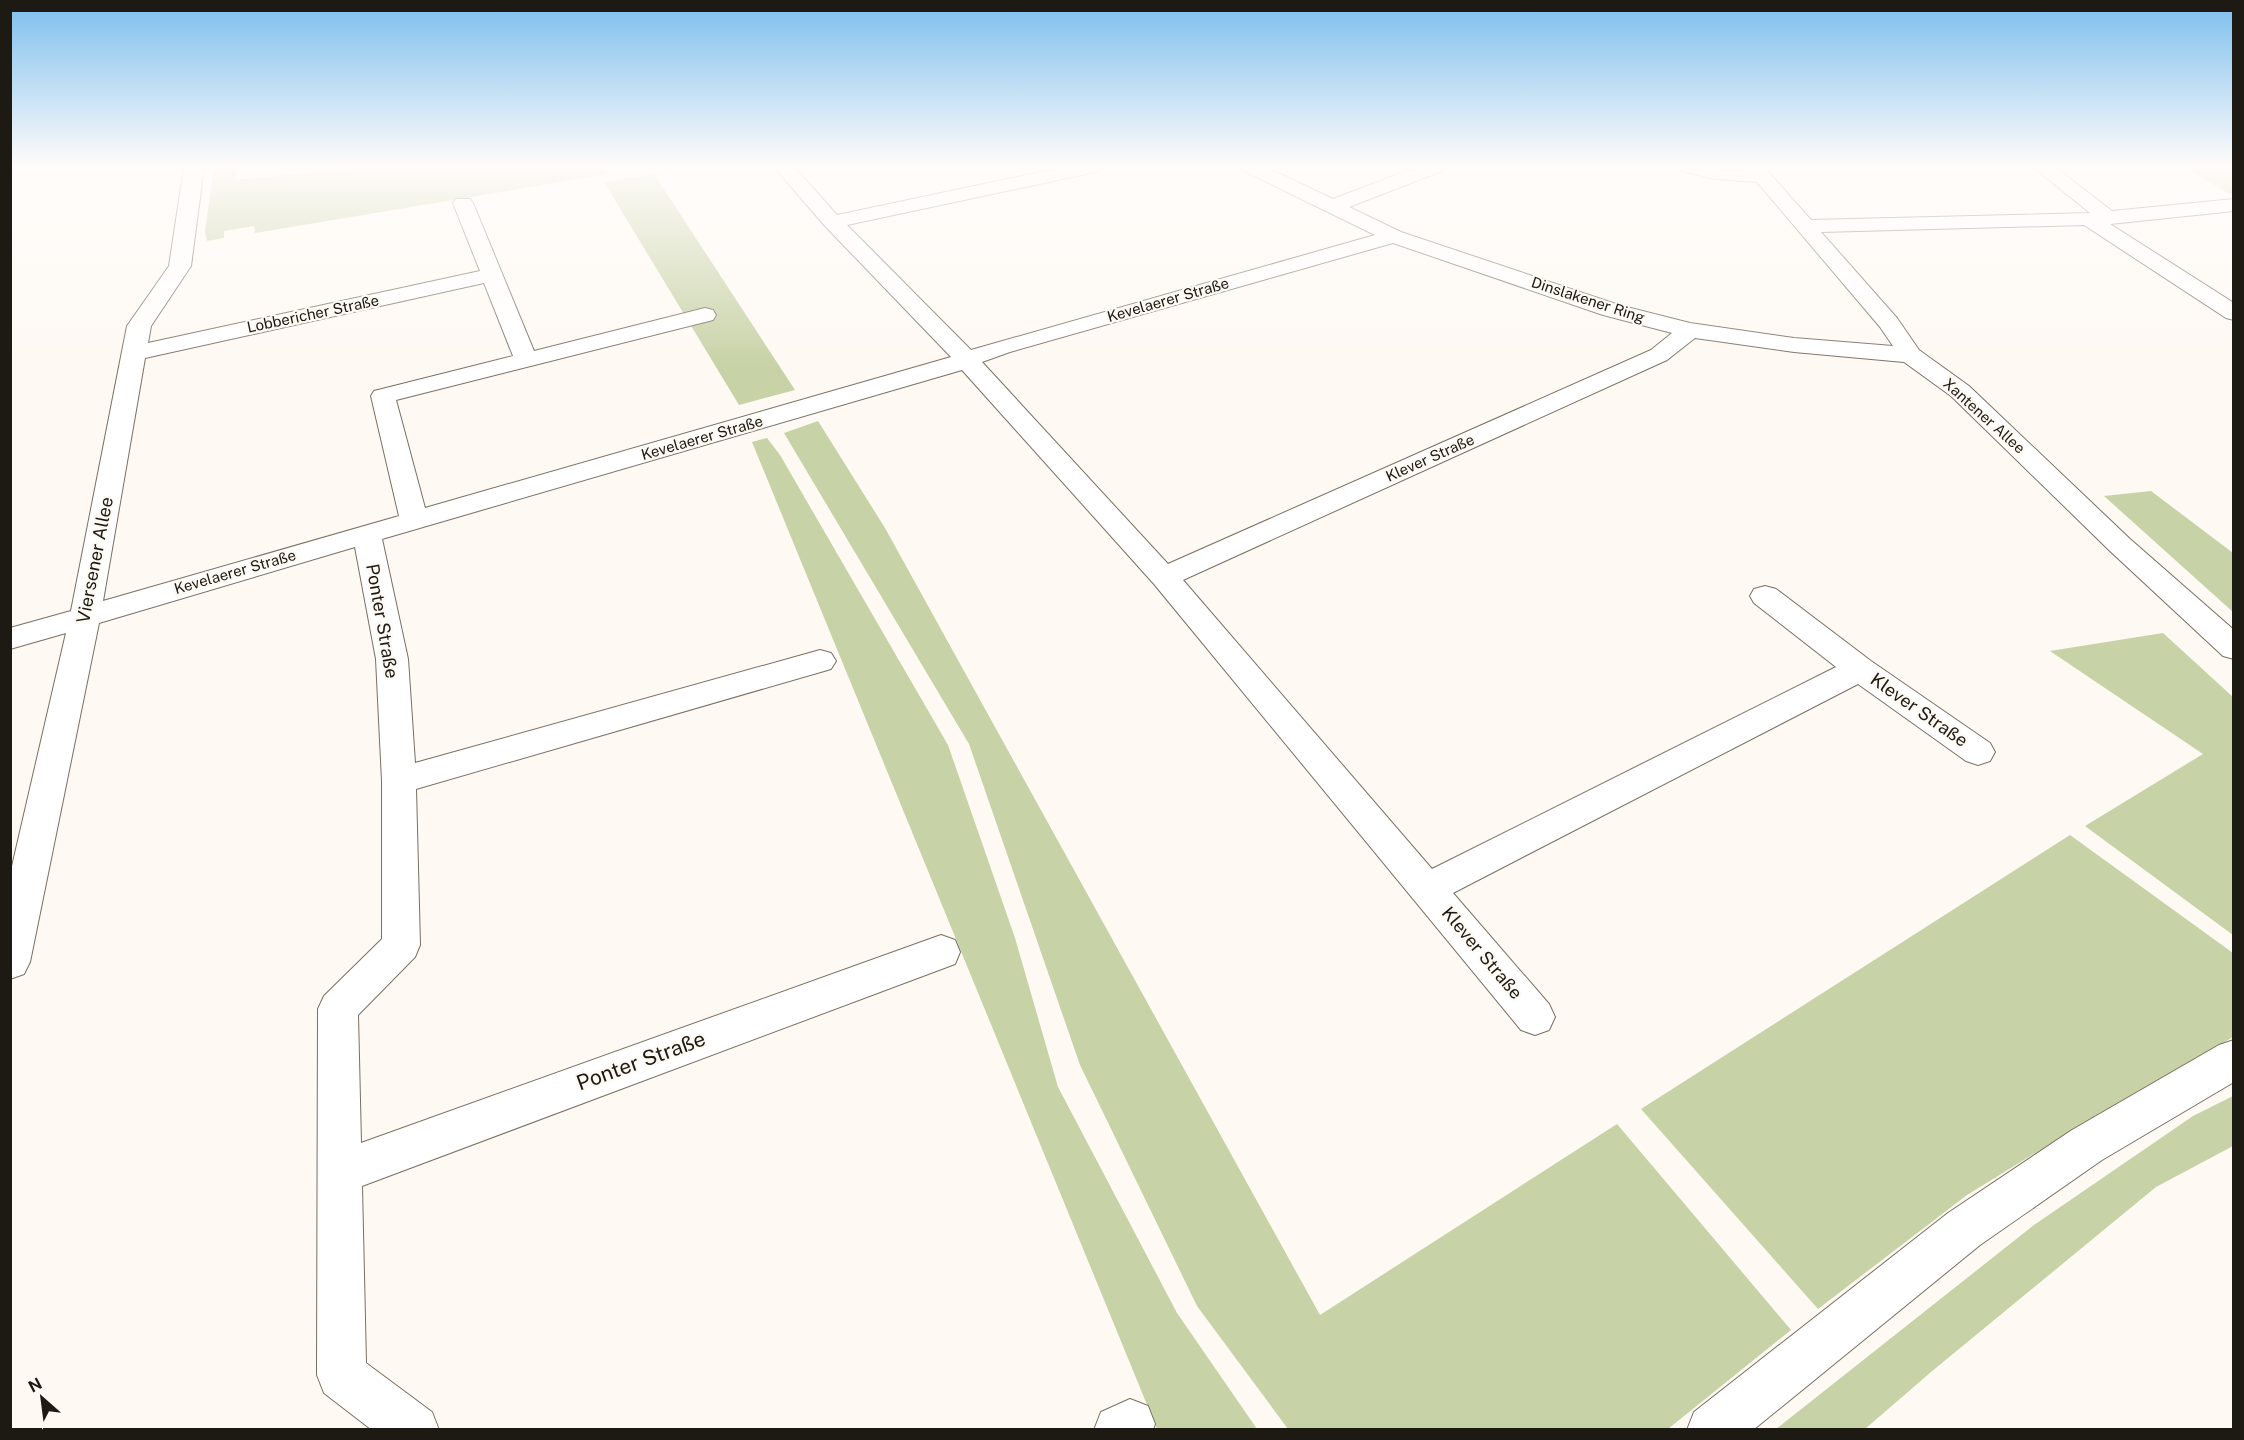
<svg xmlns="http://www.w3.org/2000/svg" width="2244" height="1440" font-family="'Public Sans',sans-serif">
  <rect width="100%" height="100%" fill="#fef9f3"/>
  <g fill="#c7d2a6">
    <polygon points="214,167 237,167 236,180 367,167 599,167 609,174 255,233 254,226 224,231 224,238 207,241 205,231"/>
    <polygon points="2184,167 2233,167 2233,196"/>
    <polygon points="654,174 795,390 739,405 604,182"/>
    <polygon points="818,421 885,528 1320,1315 1617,1124 1791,1330 1668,1429 1288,1429 1197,1306 1080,1065 969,744 784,433"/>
    <polygon points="767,438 780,455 948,745 1015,938 1058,1087 1177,1313 1257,1429 1157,1429 752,442"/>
    <polygon points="2151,491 2233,553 2233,612 2104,496"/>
    <polygon points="2163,633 2233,697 2233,935 2085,826 2203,754 2050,651"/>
    <polygon points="2070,835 2233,953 2233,1037 2076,1128 1967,1195 1818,1309 1641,1109"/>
    <polygon points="2233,1096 2233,1146 2156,1187 1931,1372 1865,1429 1776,1429 2034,1225 2193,1116"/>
  </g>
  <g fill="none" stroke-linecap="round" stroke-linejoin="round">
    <g stroke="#7a6f62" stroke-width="2">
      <g id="minor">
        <path d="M184,167H204L191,266L151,326L148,343L480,271L453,203L456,199H470L473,203L534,351L705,308L713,310L716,315L713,320L396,400L425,508L951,357L825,226L774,167H794L837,215L1064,167H1101L1098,171L1091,173L847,225L971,350L1375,235L1244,171L1241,167H1266L1333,199L1417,167H1445L1442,171L1349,207L1401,232L1619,305L1690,323L1794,338L1893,346L1880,327L1757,182L1714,179L1681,171L1678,167L1746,170L1744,167H1764L1811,220L2090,213L2033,167H2055L2112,211L2234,199V211L2110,224L2234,303V320L2226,318L2084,225L1821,232L1897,318L1919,350L1969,386L2130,539L2234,630V659L2223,656L2110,551L1951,396L1904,362L1794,352L1695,338L1667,360L1183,580L1432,869L1836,667L1754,603L1750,596L1754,589L1765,586L1776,589L1871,661L1990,743L1995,752L1990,761L1978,765L1966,761L1858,684L1453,893L1549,1004L1555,1017L1549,1030L1535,1035L1521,1030L1154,584L962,370L382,539L408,659L415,763L820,650L831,653L836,661L831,669L416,789L420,945L415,957L358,1015L361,1143L941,935L955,940L960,952L955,964L362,1186L366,1363L432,1412L439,1430H372L324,1393L317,1375L318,1009L324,996L382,939V781L376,659L355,547L99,623L30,962L24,974L10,979V875L66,633L10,649V628L71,611L127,326L169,266ZM1393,243L1603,315L1672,333L1651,350L1168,564L982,362L1010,352ZM484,283L513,356L374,391L371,396L399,516L103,601L145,358Z"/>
        <polygon points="2234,1040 2234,1082 2102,1160 1980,1245 1753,1430 1687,1430 1694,1412 1948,1213 2072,1130 2219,1045"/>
        <polygon points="1130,1399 1148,1406 1155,1424 1153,1430 1094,1430 1101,1412"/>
      </g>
    </g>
    <use href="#minor" fill="#fff" fill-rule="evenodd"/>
  </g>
  <linearGradient id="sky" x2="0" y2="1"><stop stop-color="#7cbeee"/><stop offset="0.45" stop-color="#fffcfa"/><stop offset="1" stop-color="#fffcfa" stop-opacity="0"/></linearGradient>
  <rect width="2244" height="369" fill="url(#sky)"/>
  <g text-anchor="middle" stroke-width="4.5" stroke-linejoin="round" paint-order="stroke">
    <g font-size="15" fill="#1d1913" stroke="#fef9f3">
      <text transform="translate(1168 300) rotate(-16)" y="5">Kevelaerer Straße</text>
      <text transform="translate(1588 300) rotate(18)" y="5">Dinslakener Ring</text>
      <text transform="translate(313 314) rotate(-12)" y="5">Lobbericher Straße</text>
      <text transform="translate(1984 416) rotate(42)" y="5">Xantener Allee</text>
      <text transform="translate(702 438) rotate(-16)" y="5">Kevelaerer Straße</text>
      <text transform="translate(1430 458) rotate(-24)" y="5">Klever Straße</text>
      <text transform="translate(235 572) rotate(-16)" y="5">Kevelaerer Straße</text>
    </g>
    <g font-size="18" fill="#1d1913" stroke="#fef9f3">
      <text transform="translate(95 560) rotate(-79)" y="6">Viersener Allee</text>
      <text transform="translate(382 621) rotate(80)" y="6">Ponter Straße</text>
      <text transform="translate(1919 710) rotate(35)" y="6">Klever Straße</text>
      <text transform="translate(1482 953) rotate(50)" y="6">Klever Straße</text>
    </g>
    <g font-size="21" fill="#1d1913" stroke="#fef9f3">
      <text transform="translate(641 1061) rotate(-20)" y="7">Ponter Straße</text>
    </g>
  </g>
  <rect width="2244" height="1440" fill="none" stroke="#1d1913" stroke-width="24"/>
  <g transform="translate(42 1398) rotate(332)" stroke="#fef9f3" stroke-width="4.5" paint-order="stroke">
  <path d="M0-4.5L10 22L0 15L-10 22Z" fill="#1d1913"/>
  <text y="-9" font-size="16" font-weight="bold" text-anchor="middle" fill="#1d1913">N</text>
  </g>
</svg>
